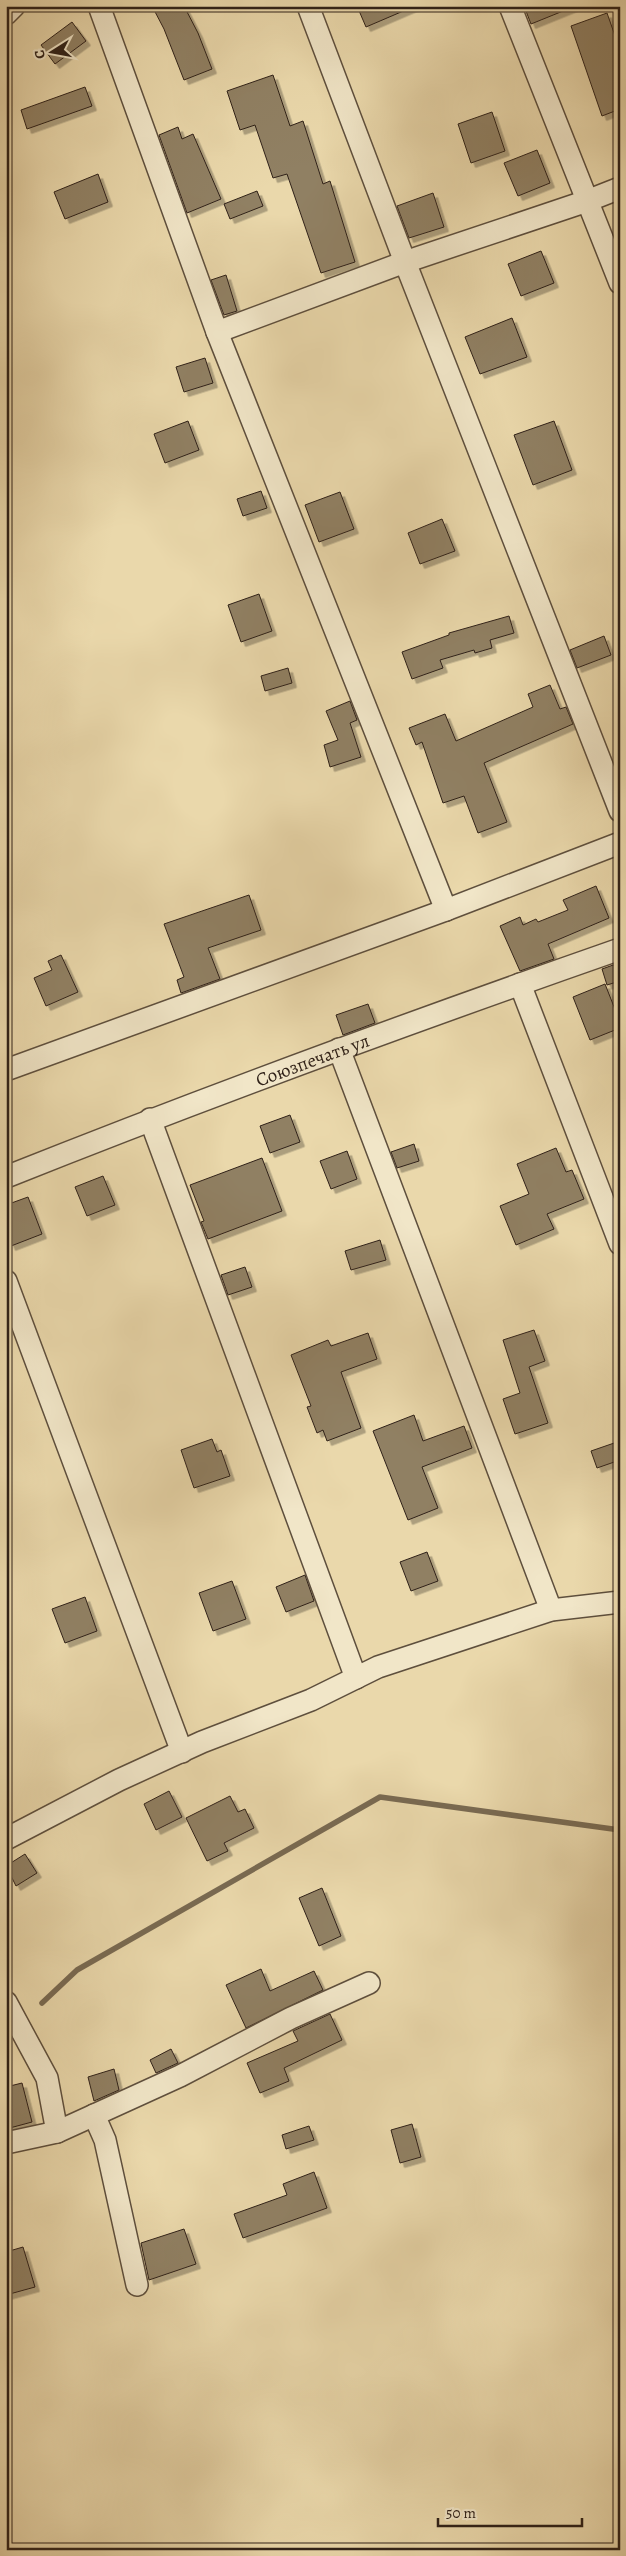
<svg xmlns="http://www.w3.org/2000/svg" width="626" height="2556" font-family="Alegreya,serif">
  <defs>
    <filter id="shadow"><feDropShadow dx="4.5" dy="4.5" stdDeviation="0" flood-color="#0004"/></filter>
  </defs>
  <rect width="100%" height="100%" fill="#ead8ab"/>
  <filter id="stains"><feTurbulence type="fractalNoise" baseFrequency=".004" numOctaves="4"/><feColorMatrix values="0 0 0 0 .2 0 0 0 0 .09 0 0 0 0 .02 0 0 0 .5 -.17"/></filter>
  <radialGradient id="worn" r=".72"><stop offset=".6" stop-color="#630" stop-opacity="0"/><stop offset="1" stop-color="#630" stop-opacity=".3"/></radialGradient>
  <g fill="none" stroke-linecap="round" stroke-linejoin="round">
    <g stroke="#796a52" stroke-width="5.5">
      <polyline points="42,2003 77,1970 380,1797 620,1830"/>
      <polyline points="6,2036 7,2036"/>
    </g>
  </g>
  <g fill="#908064" stroke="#2f2118" filter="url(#shadow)">
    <polygon points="152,6 184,6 198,33 212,69 184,80 164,29"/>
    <polygon points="357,6 415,6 366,27"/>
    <polygon points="524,6 573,6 573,7 531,24"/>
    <polygon points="607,13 620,50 620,109 602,116 571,26"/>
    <polygon points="72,22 86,41 55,64 41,45"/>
    <polygon points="273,75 290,126 303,121 323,184 330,181 355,262 321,273 287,174 273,178 255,125 240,130 227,91"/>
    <polygon points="85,87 92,106 27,129 21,110"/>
    <polygon points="492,112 505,151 471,163 458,124"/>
    <polygon points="178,127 182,139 193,134 221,199 187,213 159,135"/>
    <polygon points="537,150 550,183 518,196 504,163"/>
    <polygon points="98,174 108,202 65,219 54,192"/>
    <polygon points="257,191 263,206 230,219 224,204"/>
    <polygon points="433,193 444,227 409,238 397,206"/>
    <polygon points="541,251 554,283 521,296 508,264"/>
    <polygon points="226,275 237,311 224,315 211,280"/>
    <polygon points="512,318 527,357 480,374 465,337"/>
    <polygon points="205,358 213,383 184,392 176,367"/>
    <polygon points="188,421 199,450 165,463 154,434"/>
    <polygon points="554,421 572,470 533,485 514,435"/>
    <polygon points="261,491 267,508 243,516 237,499"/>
    <polygon points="340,492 354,529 319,542 305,505"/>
    <polygon points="442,519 455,551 420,564 408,533"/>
    <polygon points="259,594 272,631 241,642 228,605"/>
    <polygon points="509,616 514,633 490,640 492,648 475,653 474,650 440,660 443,668 412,679 402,652 449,635 449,633"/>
    <polygon points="604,636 611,655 577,668 570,650"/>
    <polygon points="288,668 292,683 265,691 261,676"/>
    <polygon points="550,685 560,709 566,707 573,724 484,763 507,822 478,833 464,796 443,803 422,742 416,745 409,728 445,714 456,741 533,707 528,694"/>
    <polygon points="350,701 357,720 350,723 361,757 330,767 324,745 338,740 326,711"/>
    <polygon points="596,886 609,918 548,944 554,959 520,971 500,926 520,917 523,925 536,919 538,922 568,910 563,900"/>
    <polygon points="249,895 261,930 208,948 220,979 181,993 177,980 184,977 164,924"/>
    <polygon points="61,955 78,992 46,1006 34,978 52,970 48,961"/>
    <polygon points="616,964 620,981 607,985 602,969"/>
    <polygon points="605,984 620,1022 620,1028 590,1040 573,997"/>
    <polygon points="368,1004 375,1023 343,1035 336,1015"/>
    <polygon points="290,1115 300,1142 270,1153 260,1126"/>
    <polygon points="414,1144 419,1161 397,1168 391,1152"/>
    <polygon points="556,1148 566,1172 572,1170 584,1199 547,1214 554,1229 516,1245 500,1206 529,1194 517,1164"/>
    <polygon points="347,1151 357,1179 331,1189 320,1161"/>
    <polygon points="262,1158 282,1211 208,1239 201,1222 204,1221 190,1185"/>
    <polygon points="103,1176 115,1205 87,1216 75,1187"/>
    <polygon points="28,1197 42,1234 11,1246 6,1234 6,1205"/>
    <polygon points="380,1240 386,1260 351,1270 345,1251"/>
    <polygon points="245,1267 252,1287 228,1295 221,1275"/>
    <polygon points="534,1330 545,1361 529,1367 548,1423 515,1434 503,1399 520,1393 503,1340"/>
    <polygon points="368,1333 377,1359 341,1372 361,1428 327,1441 323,1430 317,1433 307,1407 311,1406 291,1355 328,1340 331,1346"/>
    <polygon points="414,1415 423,1441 464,1426 472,1448 422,1467 438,1508 408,1520 373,1431"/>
    <polygon points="212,1439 217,1452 221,1450 230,1476 194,1488 181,1450"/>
    <polygon points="620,1441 620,1460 597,1468 591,1451"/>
    <polygon points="427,1552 438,1581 411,1591 400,1562"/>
    <polygon points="305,1575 314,1601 286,1612 276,1587"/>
    <polygon points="232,1581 246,1619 213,1631 199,1593"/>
    <polygon points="85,1597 97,1631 65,1643 52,1609"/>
    <polygon points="169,1791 182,1817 156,1830 144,1804"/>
    <polygon points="230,1796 238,1812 245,1809 254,1828 224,1843 228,1851 207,1861 186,1818"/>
    <polygon points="25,1854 37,1873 16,1886 6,1866"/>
    <polygon points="322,1888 341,1936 319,1946 299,1898"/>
    <polygon points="261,1969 270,1991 314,1971 323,1990 246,2028 226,1985"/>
    <polygon points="330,2014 342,2040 284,2068 289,2081 260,2093 247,2063 298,2041 293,2031"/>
    <polygon points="171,2049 178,2063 156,2073 150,2060"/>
    <polygon points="114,2069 119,2090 94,2101 88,2077"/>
    <polygon points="22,2083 32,2122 6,2129 6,2087"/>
    <polygon points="412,2124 421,2157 400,2163 391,2130"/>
    <polygon points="309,2126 314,2140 286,2149 282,2135"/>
    <polygon points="314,2172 327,2208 243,2238 234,2214 287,2195 283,2184"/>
    <polygon points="184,2229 196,2264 149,2280 141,2243"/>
    <polygon points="23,2247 35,2287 6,2295 6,2252"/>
  </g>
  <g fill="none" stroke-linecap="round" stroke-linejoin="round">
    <g stroke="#5e4f3d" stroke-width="24">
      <g id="street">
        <polyline points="99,6 217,332 446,910"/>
        <polyline points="308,6 405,262 620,811"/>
        <polyline points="510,6 620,283"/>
        <polyline points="6,14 14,6"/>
        <polyline points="217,332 405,262 587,201 620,188"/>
        <polyline points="520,984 620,1244"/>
        <polyline points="339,1049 551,1610"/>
        <polyline points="6,1070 446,910 620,843"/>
        <polyline points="150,1119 356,1678"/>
        <path id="s1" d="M6,1177C209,1096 414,1021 620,949"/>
        <polyline points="6,1281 182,1752"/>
        <polyline points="6,1839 119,1780 202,1742 311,1700 378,1667 551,1610 620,1602"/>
        <polyline points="6,2002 47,2078 57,2132"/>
        <polyline points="94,2115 105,2140 137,2285"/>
        <polyline points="6,2143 57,2132 180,2076 291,2018 369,1983"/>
      </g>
    </g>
    <use href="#street" stroke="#f1e6c8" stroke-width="21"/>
  </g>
  <g text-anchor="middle" stroke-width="5" stroke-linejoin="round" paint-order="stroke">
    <g font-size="19" fill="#2f2118" stroke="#f1e6c8">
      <text dy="7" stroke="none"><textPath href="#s1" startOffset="328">Союзпечать ул</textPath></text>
    </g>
  </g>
  <rect width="626" height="2556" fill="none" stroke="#ead8ab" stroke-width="25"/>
  <rect x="8" y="8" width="611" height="2541" fill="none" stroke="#2f2118" stroke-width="2.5"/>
  <rect x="12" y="12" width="601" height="2531" fill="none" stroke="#2f2118"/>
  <g transform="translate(52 52) rotate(259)" stroke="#f1e6c8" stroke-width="4" paint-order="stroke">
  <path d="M0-4L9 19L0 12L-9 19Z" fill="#2f2118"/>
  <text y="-8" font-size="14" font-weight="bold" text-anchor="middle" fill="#2f2118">С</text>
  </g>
  <path d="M438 2518v8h144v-8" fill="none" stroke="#2f2118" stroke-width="2.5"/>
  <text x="446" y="2518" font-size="15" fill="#2f2118" stroke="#f1e6c8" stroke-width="4" paint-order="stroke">50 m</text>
  <rect width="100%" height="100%" filter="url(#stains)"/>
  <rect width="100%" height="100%" fill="url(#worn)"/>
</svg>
